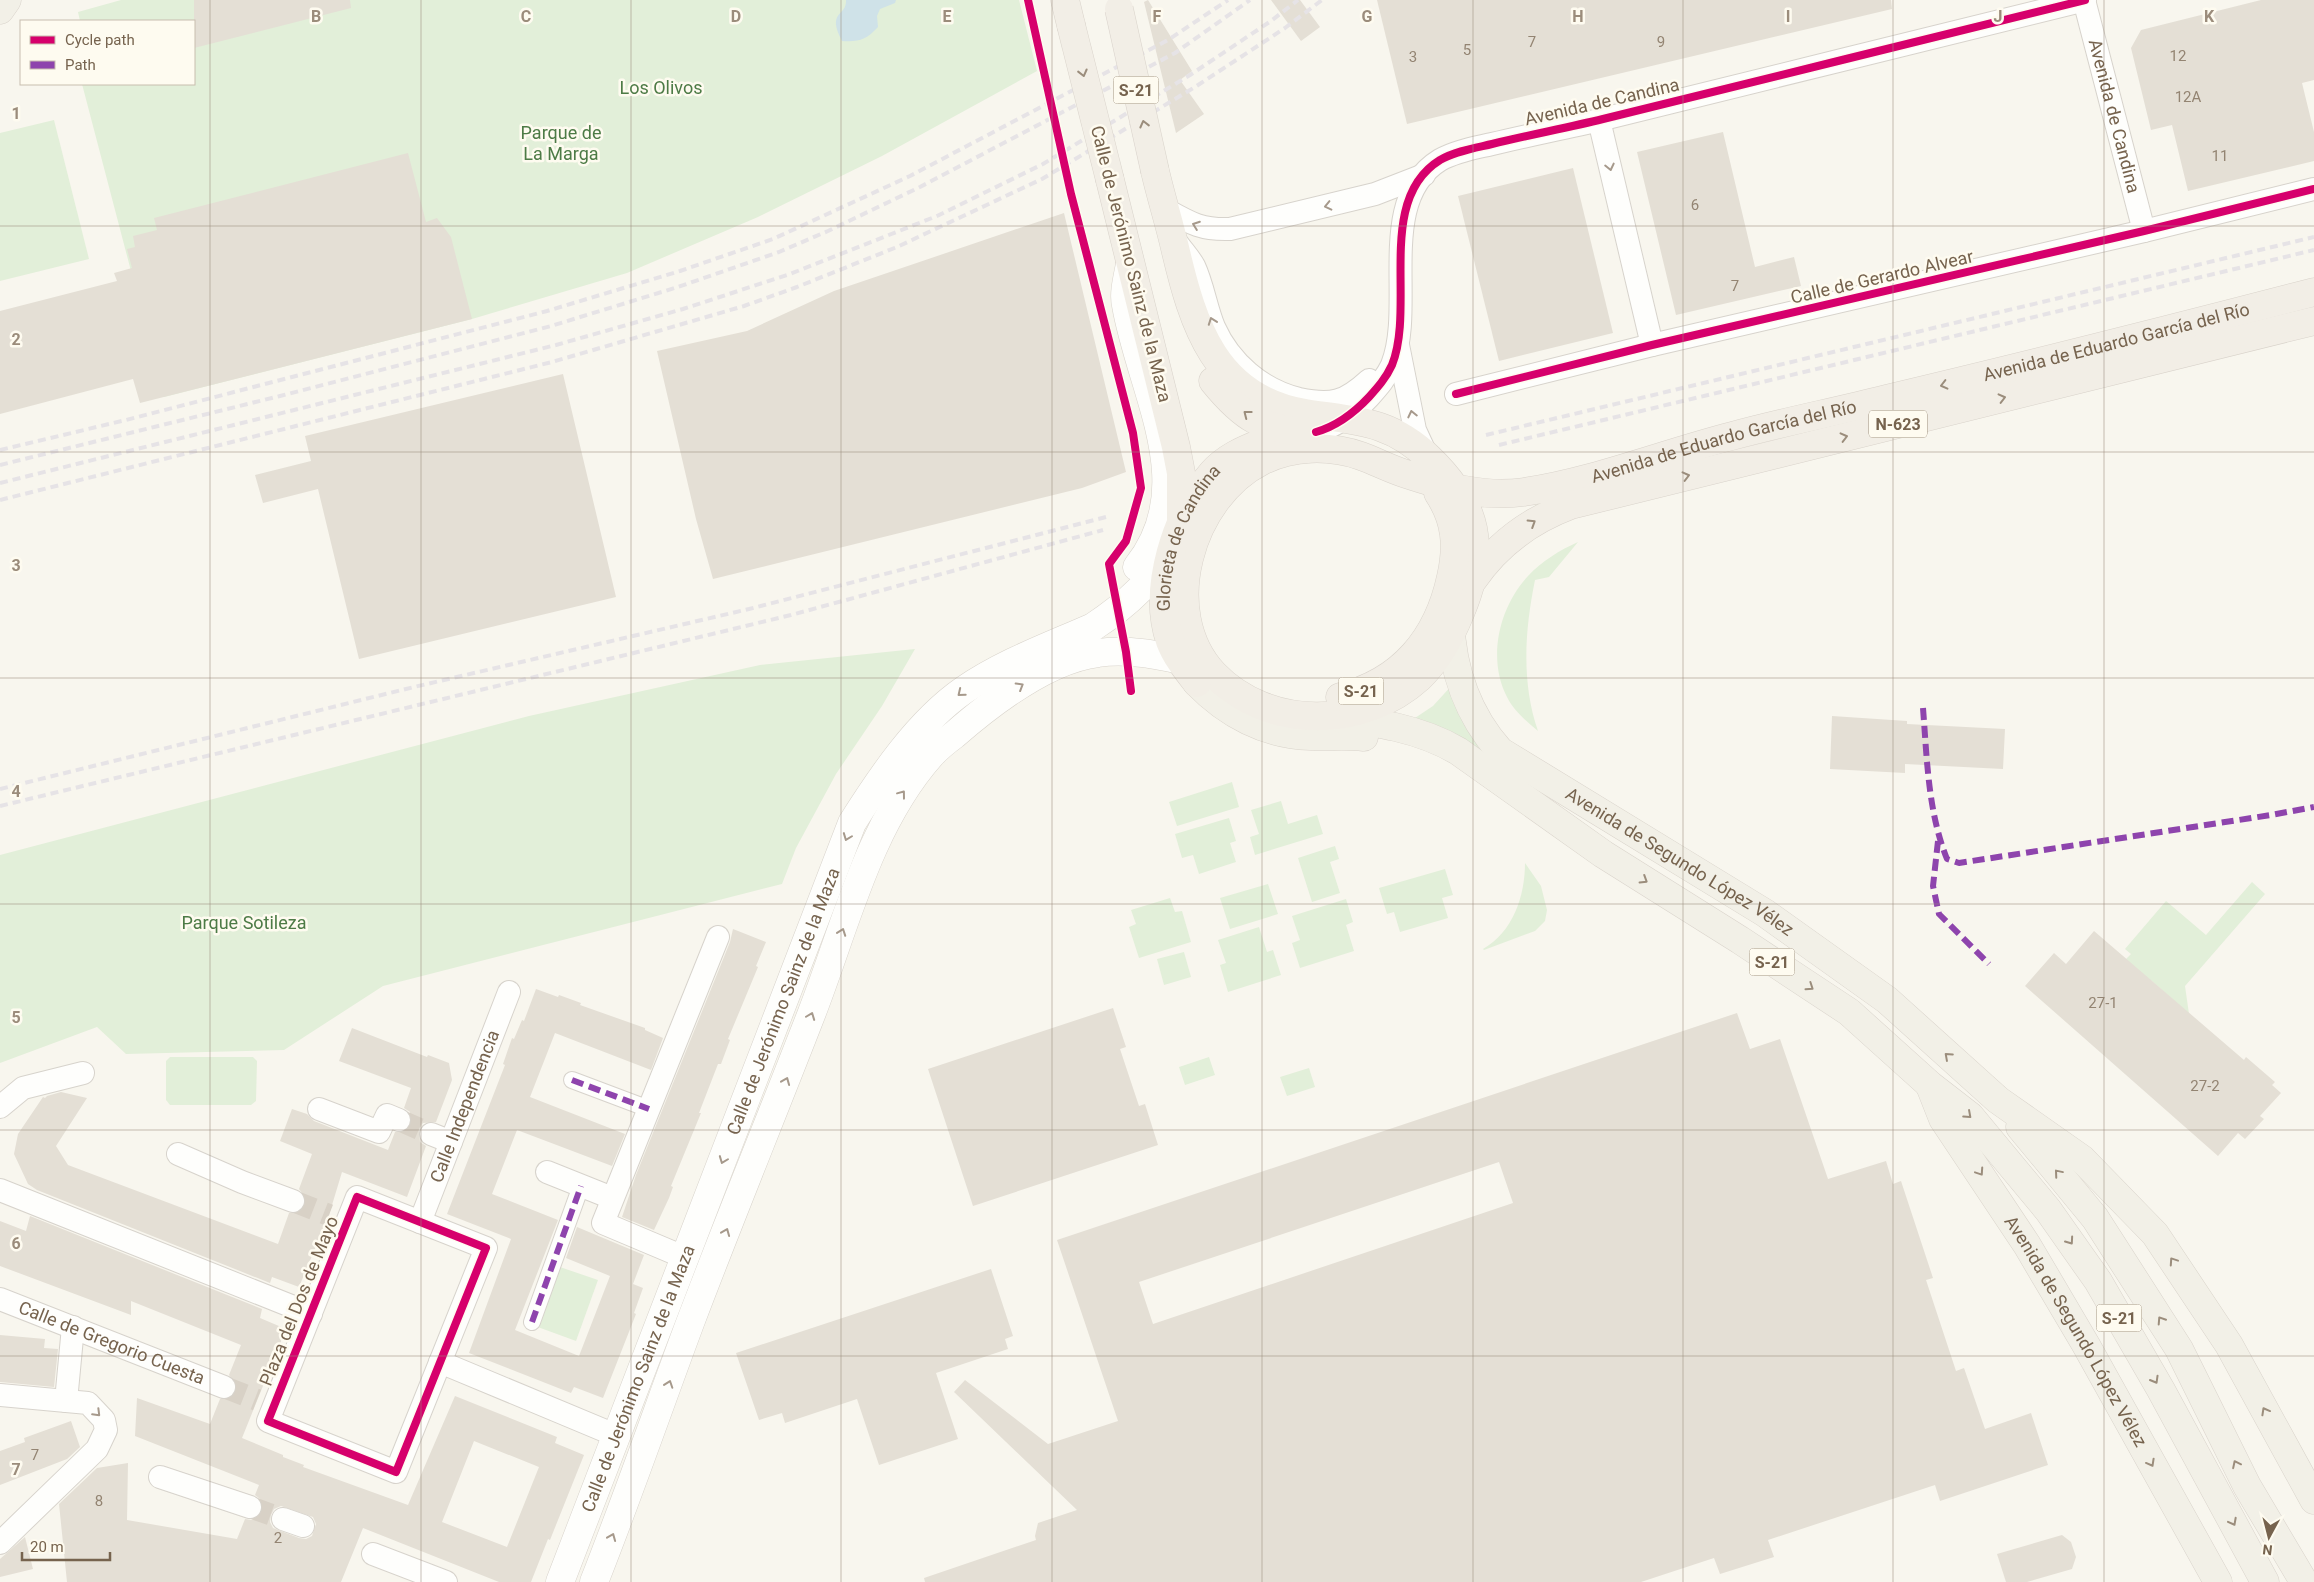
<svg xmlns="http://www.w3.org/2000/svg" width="2314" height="1582" font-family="Roboto,sans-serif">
  <rect width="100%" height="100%" fill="#f8f6ee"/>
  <g fill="#e2efd9">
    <polygon points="121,0 1019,0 1037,71 882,156 758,217 627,273 472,319 164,397 82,84 194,84 194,21 80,21 78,12"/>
    <polygon points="54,120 89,259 0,281 0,133"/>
    <path d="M1578,542L1549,577L1535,580C1525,629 1521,682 1538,731C1526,721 1514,711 1507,697C1487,659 1499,607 1528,576C1542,561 1560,550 1578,542Z"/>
    <polygon points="915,649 882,706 836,774 796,848 782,884 383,986 284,1050 126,1054 97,1027 0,1063 0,855 529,716 760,665"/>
    <polygon points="1454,683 1486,758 1409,722 1433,706"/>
    <polygon points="1232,782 1239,807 1177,826 1169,802"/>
    <polygon points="1281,801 1288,824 1317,815 1323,834 1255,855 1250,837 1259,834 1251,810"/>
    <polygon points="1229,818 1236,841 1230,843 1236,862 1199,874 1193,855 1182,858 1175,834"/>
    <polygon points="1335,846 1339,859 1330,862 1340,893 1312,902 1298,858"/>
    <path d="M1525,863L1541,886L1547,910L1545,921L1535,931L1484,950L1483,949C1513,932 1525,896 1525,863Z"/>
    <polygon points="1445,869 1453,895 1442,898 1448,918 1400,932 1394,912 1387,914 1379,888"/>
    <polygon points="2252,882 2265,894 2185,986 2189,1014 2152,981 2121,964 2131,954 2125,949 2166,901 2206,935"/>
    <polygon points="1268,884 1278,914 1230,929 1220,898"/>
    <polygon points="1170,898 1175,912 1182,911 1191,942 1139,958 1129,927 1136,924 1131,910"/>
    <polygon points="1346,899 1353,922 1346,925 1354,951 1300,968 1292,943 1300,940 1292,916"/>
    <polygon points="1259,927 1267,952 1273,950 1281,975 1228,992 1220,965 1226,963 1218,940"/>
    <polygon points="1184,952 1191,977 1164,985 1157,959"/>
    <polygon points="170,1057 253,1057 257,1061 256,1101 251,1105 170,1105 166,1100 166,1061"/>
    <polygon points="1209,1057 1215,1075 1185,1085 1179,1067"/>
    <polygon points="1309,1068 1315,1087 1287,1096 1280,1077"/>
    <polygon points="557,1266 598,1280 576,1341 535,1326"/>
  </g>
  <path fill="#cfe2e8" d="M846,0H896L895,3L880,9L877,16L878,27C866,40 859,42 842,41C826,10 847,17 846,0Z"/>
  <g fill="#e4dfd5" fill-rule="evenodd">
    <polygon points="194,0 350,0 351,8 194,48"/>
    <polygon points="1148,0 1192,71 1180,80 1204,114 1176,133 1144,2"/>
    <polygon points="1271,0 1300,0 1320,27 1301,41"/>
    <polygon points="1377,0 1891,0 1892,9 1407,124"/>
    <polygon points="2261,0 2314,0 2314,80 2302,83 2314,132 2314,161 2188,191 2172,125 2151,130 2131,48 2141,30"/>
    <polygon points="1723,132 1755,267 1794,257 1801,286 1676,315 1637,152"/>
    <polygon points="408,153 426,222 437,218 451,237 472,319 140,403 133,379 0,414 0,311 117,281 114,273 132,268 127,249 135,247 133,236 157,230 154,218"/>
    <polygon points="1573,168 1613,333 1499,361 1458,196"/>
    <polygon points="1064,213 1126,472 1082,488 713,579 696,519 657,351 747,331 834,291"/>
    <polygon points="563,374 616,597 359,659 318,489 263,503 255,475 311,461 305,436"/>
    <polygon points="1832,716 1907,721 1907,724 2005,729 2003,769 1905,764 1905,773 1830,769"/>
    <polygon points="733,929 766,942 756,966 758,967 728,1039 730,1040 721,1064 718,1064 699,1113 701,1113 671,1186 673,1187 669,1198 654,1230 622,1217 636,1175 730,942"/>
    <polygon points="2094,931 2244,1060 2246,1057 2275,1082 2272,1085 2281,1093 2260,1116 2264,1119 2245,1139 2238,1133 2218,1156 2025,986 2054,953 2066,964"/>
    <polygon points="536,989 558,997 559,995 581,1003 580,1005 645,1028 645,1030 663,1038 651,1070 555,1033 530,1097 625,1134 612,1166 517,1130 492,1194 558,1220 515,1330 579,1356 610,1276 566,1258 577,1227 644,1255 633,1284 643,1288 634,1313 636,1314 603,1398 574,1387 571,1393 469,1353 511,1239 447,1214 505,1065 503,1064 512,1038 514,1039 522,1020 524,1021"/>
    <polygon points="1113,1008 1126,1047 1120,1049 1139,1106 1145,1104 1158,1145 973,1206 928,1069"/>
    <path d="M1737,1013L1750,1049L1780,1039L1828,1179L1886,1161L1893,1184L1901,1181L1933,1278L1926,1280L1956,1371L1964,1368L1985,1429L2031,1413L2048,1465L1940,1501L1935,1485L1768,1540L1774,1557L1720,1574L1714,1558L1641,1582H925L924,1578L1036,1540L1035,1536L1038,1523L1077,1510L954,1392L965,1380L1048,1444L1118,1421L1057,1240ZM1499,1162L1513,1203L1153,1324L1139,1282Z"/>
    <polygon points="352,1028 427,1057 428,1055 449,1063 452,1080 436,1122 423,1123 419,1130 420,1142 426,1146 407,1197 342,1172 329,1215 299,1287 272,1277 270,1283 37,1190 28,1184 14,1154 18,1134 43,1097 45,1098 47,1096 61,1092 87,1098 56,1146 68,1165 278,1244 289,1213 301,1211 305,1206 306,1198 299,1189 312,1154 280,1141 292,1109 307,1114 314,1121 388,1150 395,1132 407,1131 411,1125 410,1112 404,1108 411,1088 339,1061"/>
    <path d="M30,1216L262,1309L260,1318L286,1329L242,1438L283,1455V1457L304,1465L303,1467L408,1505L455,1396L557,1437L555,1443L584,1455L550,1540L548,1539L531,1582H499L363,1528L341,1582H67L59,1504L97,1468L128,1463L127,1520L237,1539L245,1519L252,1520L258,1517L262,1512L263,1505L260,1499L255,1495L259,1485L135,1436L137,1398L210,1424L220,1399L232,1398L236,1391L237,1385L229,1375L241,1345L131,1301V1315L0,1266V1221L26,1231ZM474,1441L539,1467L507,1547L442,1522ZM281,1506L313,1517L316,1524L312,1536L306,1539L299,1538L273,1528L270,1522L271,1515L274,1509Z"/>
    <polygon points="991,1269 1013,1336 1005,1339 1008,1349 936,1373 958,1439 879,1465 857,1399 785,1423 782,1413 759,1420 736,1353"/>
    <polygon points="0,1335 45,1339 44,1348 58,1349 54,1387 0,1382"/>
    <polygon points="71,1421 80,1447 67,1459 0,1485 0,1451 25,1442 24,1438"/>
    <polygon points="2062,1535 2071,1542 2076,1557 2072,1569 2027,1582 2006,1582 1997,1554"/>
    <polygon points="25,1537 33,1569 0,1577 0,1559"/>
  </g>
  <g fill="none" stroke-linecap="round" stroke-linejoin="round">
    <g stroke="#d8d1c6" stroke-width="22" stroke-dasharray="22 11" stroke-linecap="butt">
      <polyline points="399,1120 431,1134"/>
      <polyline points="293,1201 329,1215"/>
      <polyline points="224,1387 257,1400"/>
      <polyline points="250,1507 283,1519"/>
    </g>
    <g stroke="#d7d3cc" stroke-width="18">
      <g id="pedestrian">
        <polyline points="572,1080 649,1109"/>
        <polyline points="532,1322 581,1186"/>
      </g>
    </g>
    <g stroke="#d7d3cc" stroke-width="24">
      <g id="minor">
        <path id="s1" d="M2084,0L2144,231"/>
        <polyline points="1599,120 1652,345"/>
        <path d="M1165,209C1190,223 1201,230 1230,229L1375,194L1424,175"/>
        <path d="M1176,241C1181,249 1189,257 1194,266C1203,285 1206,308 1214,327C1230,363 1262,390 1299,399C1332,406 1345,402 1369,380"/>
        <polyline points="1398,345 1415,430 1427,456"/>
        <polyline points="1456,394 1652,345 2144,231 2314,189"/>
        <path d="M1316,432C1337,426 1354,413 1369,397C1378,387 1386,378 1392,365C1416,305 1375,200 1440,160C1456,151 1475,148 1492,144C1529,135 1566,128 1603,119C1764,79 1924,40 2085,0"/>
        <polyline points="0,1107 23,1088 83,1073"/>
        <polyline points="319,1109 379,1132 387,1115 399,1120"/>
        <polyline points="431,1134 451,1142"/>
        <polyline points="178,1154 242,1182 293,1201"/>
        <polyline points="547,1172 612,1198"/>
        <polyline points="0,1190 311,1314"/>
        <polygon points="357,1197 486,1248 396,1472 268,1421"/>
        <path id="s2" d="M420,1222L509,992"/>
        <polyline points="686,1258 603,1223 718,937"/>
        <path id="s3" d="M0,1299L224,1387"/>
        <polyline points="440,1362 615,1435"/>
        <polyline points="0,1395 88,1403 104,1420 106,1430 97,1449 0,1543"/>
        <polyline points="66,1401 73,1327"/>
        <polyline points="160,1477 250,1507"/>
        <polyline points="283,1519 303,1526"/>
        <polyline points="373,1554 446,1582"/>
      </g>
    </g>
    <g stroke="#d8d3cb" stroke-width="29">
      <g id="secondary">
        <path d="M1130,264C1128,276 1123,293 1126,305C1141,393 1202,486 1137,567"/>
        <path id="s4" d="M560,1582L852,823C881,777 918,722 964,690C1003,663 1050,646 1093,627C1125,606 1153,581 1172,548"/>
        <path d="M594,1582C628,1496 658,1409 690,1323C729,1220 771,1118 811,1015C845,928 868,826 931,755C938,747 946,741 954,735C992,702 1047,659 1098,653C1132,648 1166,657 1199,664"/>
      </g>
    </g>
    <g stroke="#d9d3cb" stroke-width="29">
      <g id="primary">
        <polyline points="0,10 7,0"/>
        <path id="s5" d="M1450,620C1452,669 1468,715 1500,751L1765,913L1887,1000L1998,1100L2082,1159L2155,1234L2229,1345L2314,1500"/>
        <path d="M1197,683C1227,714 1266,735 1310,736C1328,737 1346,735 1364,737"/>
        <path d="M1331,717C1375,722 1419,728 1458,751L1603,854L1740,940L1849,1012L1930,1085L1970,1116L2048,1210L2098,1281L2161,1390L2265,1582"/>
        <path id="s6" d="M1930,1086L1943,1119L2027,1245L2086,1345L2218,1582"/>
        <polyline points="2020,1127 2095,1218 2179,1349 2247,1486 2304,1582"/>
      </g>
    </g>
    <g stroke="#d9d3cb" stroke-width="29">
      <g id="trunk">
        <polyline points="1065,0 1071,25"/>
        <path id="s7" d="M1155,171C1161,197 1169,222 1175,248C1193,325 1215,398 1305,413C1355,421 1390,420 1429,458C1478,505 1487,549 1461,611C1451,636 1439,659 1419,678C1363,729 1268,730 1214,674C1156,612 1190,497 1262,461C1292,446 1329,445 1361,456C1375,461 1388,468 1403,473C1442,486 1483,498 1524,492C1596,481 1662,454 1732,436C1783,422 1835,412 1886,399C2029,365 2172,329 2314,292"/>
        <polyline points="1110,180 1176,447 1181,473 1181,518"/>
        <path d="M1213,381C1243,418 1262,430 1309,432"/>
        <path d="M1473,580C1498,543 1531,520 1571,505L2314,321"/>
        <path id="s8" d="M1197,683C1187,670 1176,657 1170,641C1152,588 1176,514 1212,473C1225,458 1243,450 1261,443"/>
        <path d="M1340,697C1402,682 1438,638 1451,577C1458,546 1456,520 1438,493"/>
      </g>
    </g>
    <use href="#pedestrian" stroke="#fefefc" stroke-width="16"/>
    <use href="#minor" stroke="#fefefc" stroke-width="22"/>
    <use href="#secondary" stroke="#fefefc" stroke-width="28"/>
    <use href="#primary" stroke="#f2f0e7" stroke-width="28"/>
    <use href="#trunk" stroke="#f2eee6" stroke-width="28"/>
    <g stroke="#e6e3e6" stroke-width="4" stroke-dasharray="8 5" stroke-linecap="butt">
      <polyline points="1486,435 2314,237"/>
      <polyline points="1499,445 2314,250"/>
      <polyline points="0,450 126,420 547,311 680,271 773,239 910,176 1168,40 1228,0"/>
      <polyline points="0,465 280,396 551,326 678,287 779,252 828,231 920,187 1175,53 1250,0"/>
      <polyline points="0,483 556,345 683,309 790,274 937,216 1043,164 1190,75 1271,21 1298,0"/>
      <polyline points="0,500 552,362 744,306 797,287 897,247 1042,179 1195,87 1285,28 1322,0"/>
      <polyline points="0,789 414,687 749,609 1106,517"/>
      <polyline points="0,806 791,615 1103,530"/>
    </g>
    <g stroke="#d9d3cb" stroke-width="29" stroke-linecap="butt">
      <g id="trunk-bridge">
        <polyline points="1119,9 1155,171"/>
        <polyline points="1071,25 1110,180"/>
      </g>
    </g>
    <use href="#trunk-bridge" stroke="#f2eee6" stroke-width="28"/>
    <g stroke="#8e44ad" stroke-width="6" stroke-dasharray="12 6" stroke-linecap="butt">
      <path d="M1923,708C1927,759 1928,812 1947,859L1959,863L2271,815L2314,807"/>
      <polyline points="1938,841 1933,886 1939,914 1989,964"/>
      <polyline points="572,1080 649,1109"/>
      <polyline points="532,1322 581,1186"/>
    </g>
    <g stroke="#fefbf0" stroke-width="11">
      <g id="cycleway">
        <polyline points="1028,0 1071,194 1133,433 1141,488 1126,541 1109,564 1126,652 1131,691"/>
        <polyline points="1456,394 1652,345 2144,231 2314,189"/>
        <path d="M1316,432C1337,426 1354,413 1369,397C1378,387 1386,378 1392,365C1416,305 1375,200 1440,160C1456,151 1475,148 1492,144C1529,135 1566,128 1603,119C1764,79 1924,40 2085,0"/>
        <polygon points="357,1197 486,1248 396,1472 268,1421"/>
      </g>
    </g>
    <use href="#cycleway" stroke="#d6006c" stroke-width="8"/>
  </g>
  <defs><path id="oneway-chevron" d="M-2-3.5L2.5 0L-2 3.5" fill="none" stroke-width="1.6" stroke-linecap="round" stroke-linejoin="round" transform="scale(1.25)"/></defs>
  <g stroke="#9b8d7c">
    <use href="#oneway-chevron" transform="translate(1083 73) rotate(76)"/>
    <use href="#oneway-chevron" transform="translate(1144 124) rotate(-104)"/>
    <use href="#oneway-chevron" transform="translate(1944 385) rotate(166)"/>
    <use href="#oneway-chevron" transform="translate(2002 398) rotate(-14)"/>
    <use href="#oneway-chevron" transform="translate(1247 414) rotate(-142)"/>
    <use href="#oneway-chevron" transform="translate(1844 437) rotate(-14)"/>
    <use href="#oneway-chevron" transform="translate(1686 476) rotate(-14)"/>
    <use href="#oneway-chevron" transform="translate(1532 523) rotate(-32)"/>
    <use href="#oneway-chevron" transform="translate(1644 880) rotate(32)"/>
    <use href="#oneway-chevron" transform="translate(1810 987) rotate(34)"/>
    <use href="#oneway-chevron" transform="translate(1948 1056) rotate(-138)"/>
    <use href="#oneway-chevron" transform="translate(1968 1115) rotate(42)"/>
    <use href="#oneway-chevron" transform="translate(1980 1172) rotate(56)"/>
    <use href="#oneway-chevron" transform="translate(2058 1173) rotate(-130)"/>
    <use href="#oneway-chevron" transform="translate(2070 1241) rotate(55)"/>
    <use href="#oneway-chevron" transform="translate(2173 1261) rotate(-124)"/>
    <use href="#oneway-chevron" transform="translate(2161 1320) rotate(-123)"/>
    <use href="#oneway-chevron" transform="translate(2155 1380) rotate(60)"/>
    <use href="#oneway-chevron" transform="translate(2265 1411) rotate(-119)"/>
    <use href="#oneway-chevron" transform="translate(2151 1463) rotate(61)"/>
    <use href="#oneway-chevron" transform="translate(2236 1464) rotate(-116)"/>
    <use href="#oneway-chevron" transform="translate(2233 1522) rotate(62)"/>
  </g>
  <g stroke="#a6998b">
    <use href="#oneway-chevron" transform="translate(1610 167) rotate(77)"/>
    <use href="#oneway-chevron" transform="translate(1328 206) rotate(167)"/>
    <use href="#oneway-chevron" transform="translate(1196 225) rotate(-160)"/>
    <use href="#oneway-chevron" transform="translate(1212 321) rotate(-110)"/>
    <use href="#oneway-chevron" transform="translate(1412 414) rotate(-103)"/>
    <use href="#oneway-chevron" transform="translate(1020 686) rotate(-31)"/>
    <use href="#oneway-chevron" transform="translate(961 693) rotate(141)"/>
    <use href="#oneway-chevron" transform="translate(902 794) rotate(-53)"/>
    <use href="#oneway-chevron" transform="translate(847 837) rotate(111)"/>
    <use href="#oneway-chevron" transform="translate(842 932) rotate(-70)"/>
    <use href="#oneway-chevron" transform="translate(811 1016) rotate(-69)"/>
    <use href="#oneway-chevron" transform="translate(786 1081) rotate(-68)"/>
    <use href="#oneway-chevron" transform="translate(723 1160) rotate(111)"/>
    <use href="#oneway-chevron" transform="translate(726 1232) rotate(-68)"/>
    <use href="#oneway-chevron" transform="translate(669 1384) rotate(-71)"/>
    <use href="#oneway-chevron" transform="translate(97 1413) rotate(45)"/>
    <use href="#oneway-chevron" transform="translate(612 1537) rotate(-68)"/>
  </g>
  <path fill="none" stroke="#9b8c7b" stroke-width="1" stroke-opacity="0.55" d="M210,0V1582M421,0V1582M631,0V1582M841,0V1582M1052,0V1582M1262,0V1582M1473,0V1582M1683,0V1582M1893,0V1582M2104,0V1582M0,226H2314M0,452H2314M0,678H2314M0,904H2314M0,1130H2314M0,1356H2314"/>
  <g text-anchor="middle" stroke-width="5" stroke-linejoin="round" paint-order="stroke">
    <g font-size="15" fill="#938472">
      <text x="1532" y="47">7</text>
      <text x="1661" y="47">9</text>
      <text x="1467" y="55">5</text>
      <text x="2178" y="61">12</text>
      <text x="1413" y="62">3</text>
      <text x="2188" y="102">12A</text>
      <text x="2220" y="161">11</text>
      <text x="1695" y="210">6</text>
      <text x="1735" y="291">7</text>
      <text x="2103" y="1008">27-1</text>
      <text x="2205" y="1091">27-2</text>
      <text x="35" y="1460">7</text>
      <text x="99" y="1506">8</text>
      <text x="278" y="1543">2</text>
    </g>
    <g fill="#fefbf0" stroke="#9f917f" stroke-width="1">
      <rect x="1113.5" y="76.5" width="45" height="27" rx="4"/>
      <rect x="1869" y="410.5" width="58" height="27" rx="4"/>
      <rect x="1338.5" y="677.5" width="45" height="27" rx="4"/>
      <rect x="1749.5" y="948.5" width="45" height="27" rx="4"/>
      <rect x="2096.5" y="1304.5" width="45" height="27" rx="4"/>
    </g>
    <g font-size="16" font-weight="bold" fill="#76634e">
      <text x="1136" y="96">S-21</text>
      <text x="1898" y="430">N-623</text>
      <text x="1361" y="697">S-21</text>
      <text x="1772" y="968">S-21</text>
      <text x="2119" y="1324">S-21</text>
    </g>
    <g font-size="18" fill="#4d7b46" stroke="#fefbf0">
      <text x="661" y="94">Los Olivos</text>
      <text x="561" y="139">Parque de<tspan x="561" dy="21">La Marga</tspan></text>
      <text x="244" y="929">Parque Sotileza</text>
    </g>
    <g font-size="18" fill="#76634e" stroke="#fefbf0">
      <text transform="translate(1602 102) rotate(-13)" y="6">Avenida de Candina</text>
      <text dy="6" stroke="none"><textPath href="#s1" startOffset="120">Avenida de Candina</textPath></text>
      <text transform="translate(1131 264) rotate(76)" y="6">Calle de Jerónimo Sainz de la Maza</text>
      <text transform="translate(1882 277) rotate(-13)" y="6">Calle de Gerardo Alvear</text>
      <text dy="6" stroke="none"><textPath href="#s7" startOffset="2045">Avenida de Eduardo García del Río</textPath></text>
      <text dy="6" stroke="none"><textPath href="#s7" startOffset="1640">Avenida de Eduardo García del Río</textPath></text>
      <text dy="6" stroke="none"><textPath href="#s8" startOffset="159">Glorieta de Candina</textPath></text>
      <text dy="6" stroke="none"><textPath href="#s5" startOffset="354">Avenida de Segundo López Vélez</textPath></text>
      <text dy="6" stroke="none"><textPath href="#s4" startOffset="622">Calle de Jerónimo Sainz de la Maza</textPath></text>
      <text dy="6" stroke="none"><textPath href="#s2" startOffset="124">Calle Independencia</textPath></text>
      <text transform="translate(299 1301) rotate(-68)" y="6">Plaza del Dos de Mayo</text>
      <text dy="6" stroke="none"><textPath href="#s6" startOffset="286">Avenida de Segundo López Vélez</textPath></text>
      <text dy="6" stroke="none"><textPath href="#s3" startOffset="120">Calle de Gregorio Cuesta</textPath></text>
      <text dy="6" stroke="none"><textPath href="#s4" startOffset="218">Calle de Jerónimo Sainz de la Maza</textPath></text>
    </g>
  </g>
  <g font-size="16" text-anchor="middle" font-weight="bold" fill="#9b8c7b" stroke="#fefbf0" stroke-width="5" stroke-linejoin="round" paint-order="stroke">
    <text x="316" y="22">B</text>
    <text x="526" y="22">C</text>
    <text x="736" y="22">D</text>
    <text x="947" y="22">E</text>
    <text x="1157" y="22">F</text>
    <text x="1367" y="22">G</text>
    <text x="1578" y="22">H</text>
    <text x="1788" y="22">I</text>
    <text x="1998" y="22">J</text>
    <text x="2209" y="22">K</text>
    <text x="16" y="119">1</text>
    <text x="16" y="345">2</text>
    <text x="16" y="571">3</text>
    <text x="16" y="797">4</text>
    <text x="16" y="1023">5</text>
    <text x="16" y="1249">6</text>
    <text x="16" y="1475">7</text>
  </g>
  <rect x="20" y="20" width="175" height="65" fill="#fefbf0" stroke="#c8beaf"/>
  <rect x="30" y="36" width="25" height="8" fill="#d6006c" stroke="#c8beaf"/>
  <text x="65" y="45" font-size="15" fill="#76634e">Cycle path</text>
  <rect x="30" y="61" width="25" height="8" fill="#8e44ad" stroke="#c8beaf"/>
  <text x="65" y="70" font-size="15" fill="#76634e">Path</text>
  <g transform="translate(2269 1537) rotate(187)" stroke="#fefbf0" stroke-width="4" paint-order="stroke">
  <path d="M0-4L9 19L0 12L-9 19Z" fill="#76634e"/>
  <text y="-8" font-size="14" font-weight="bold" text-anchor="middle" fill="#76634e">N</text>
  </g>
  <path d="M22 1552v8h88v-8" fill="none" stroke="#76634e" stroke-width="2.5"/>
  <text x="30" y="1552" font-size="15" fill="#76634e" stroke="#fefbf0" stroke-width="4" paint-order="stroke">20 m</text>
</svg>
